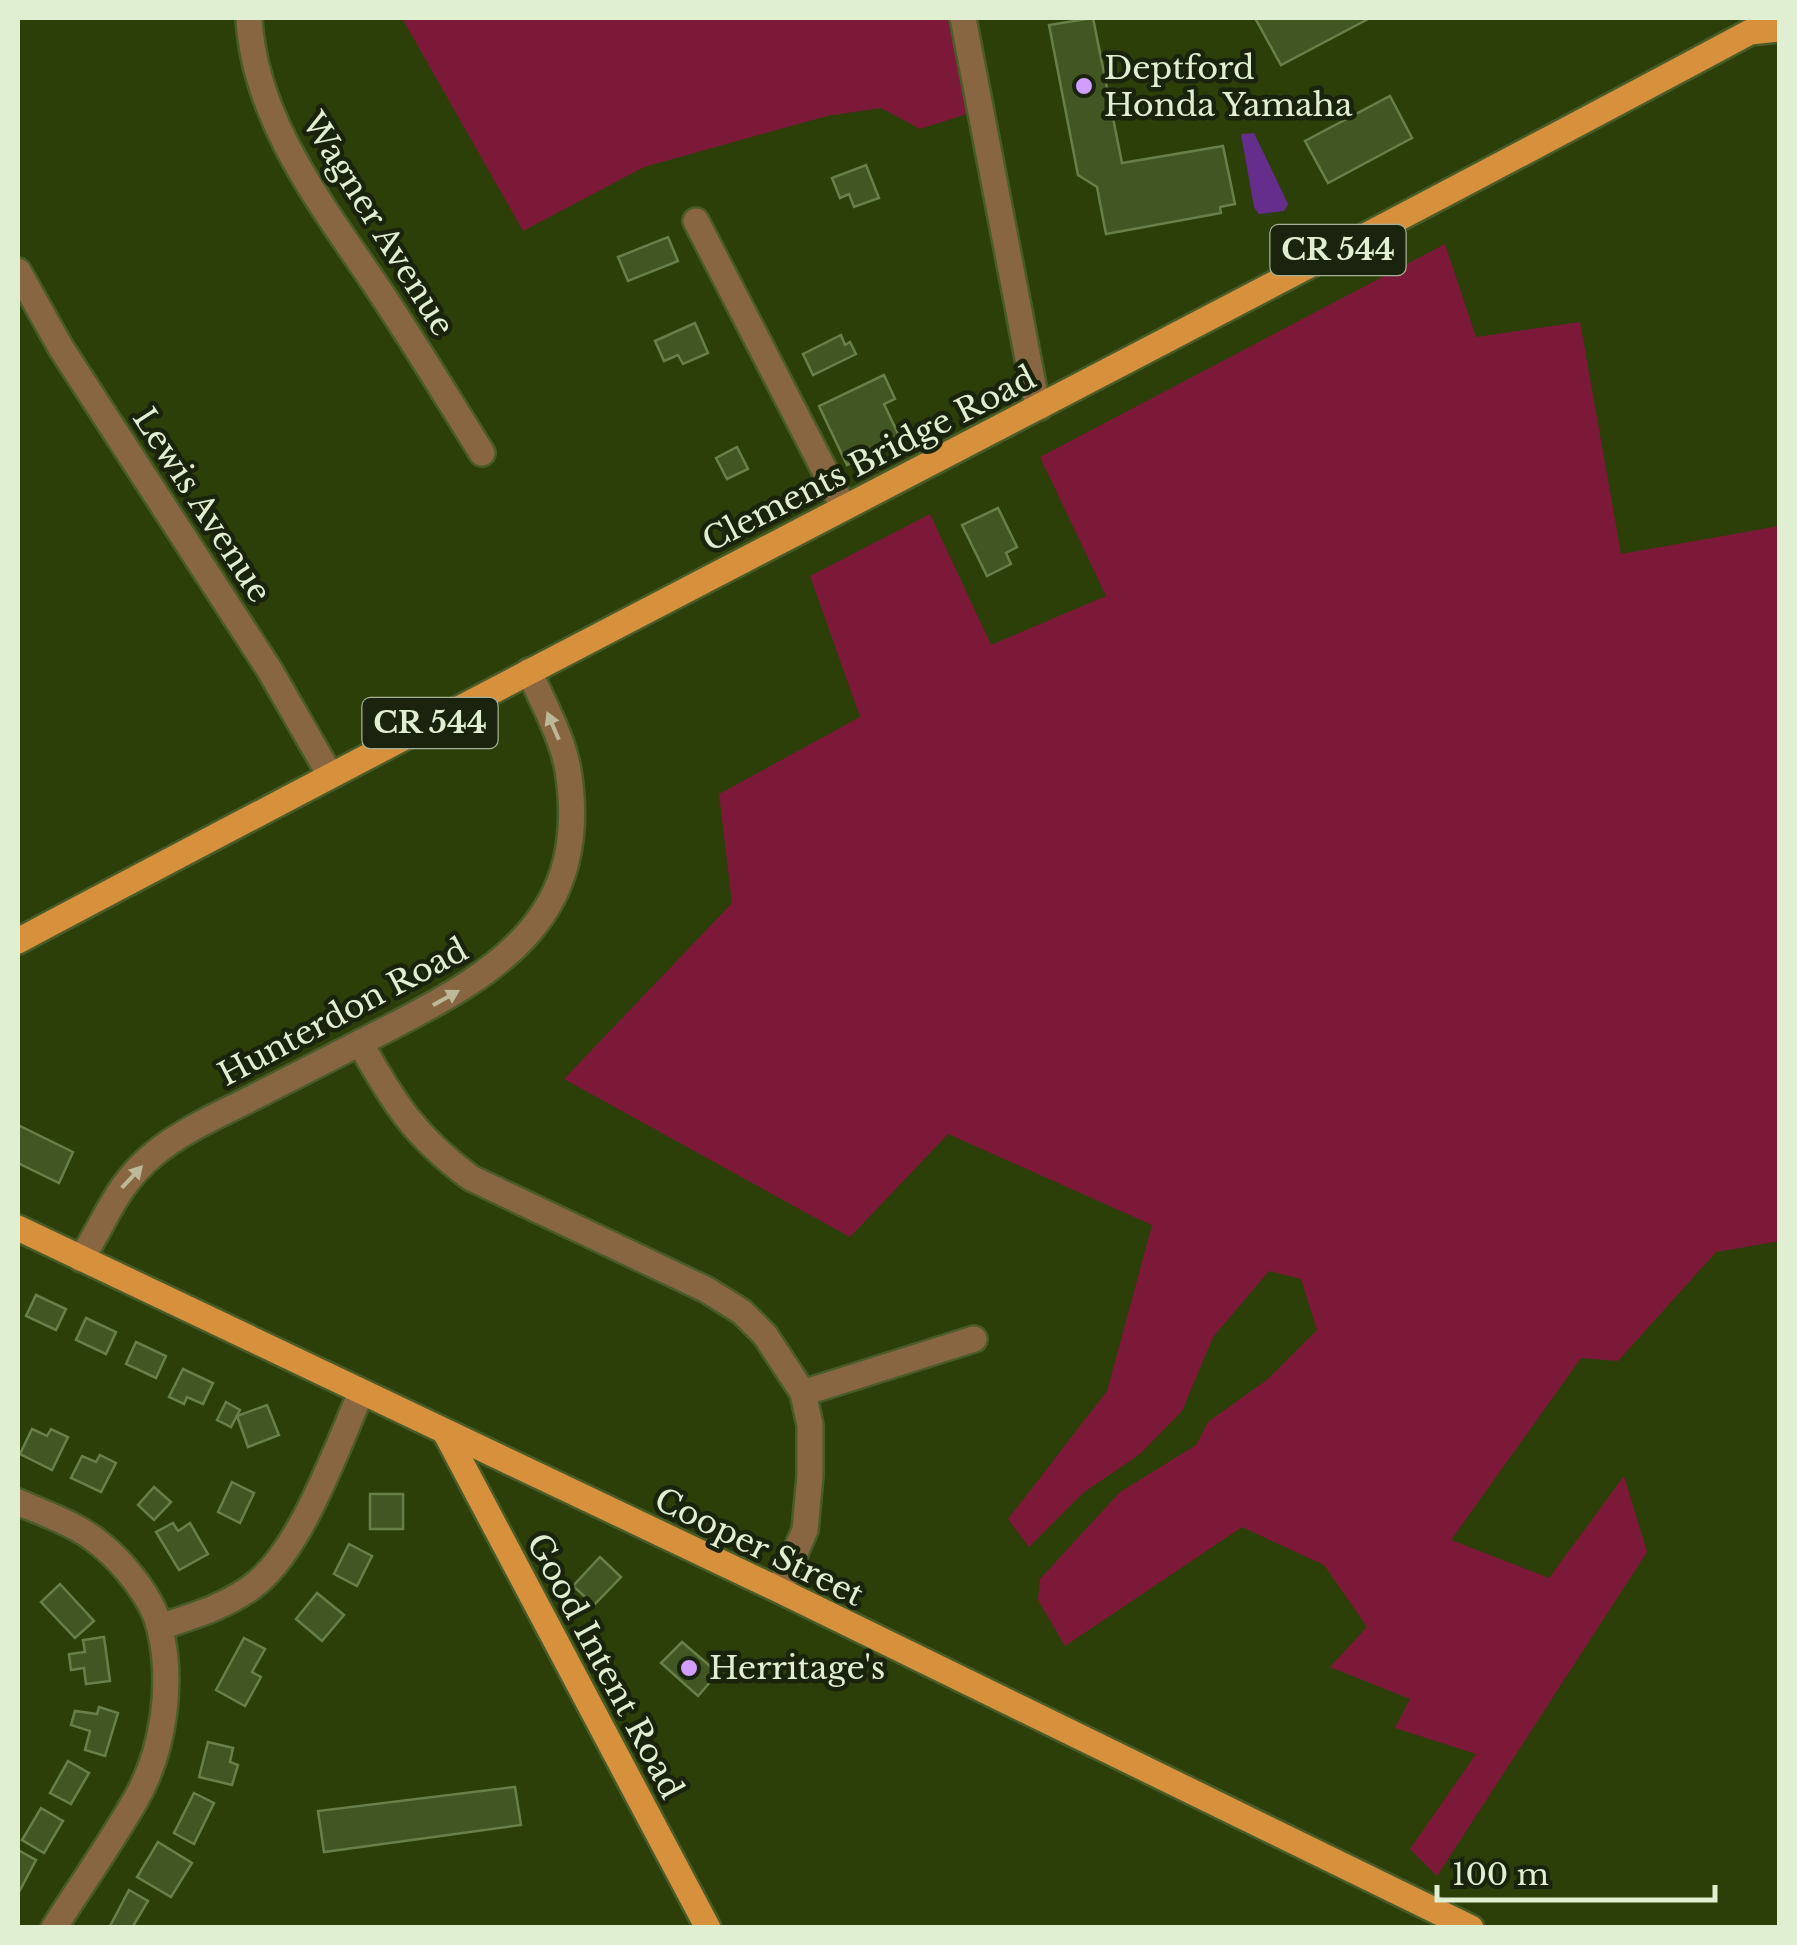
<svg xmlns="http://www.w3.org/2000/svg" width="1797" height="1945" font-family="'Libre Baskerville',serif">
  <rect width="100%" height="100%" fill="#2c3f09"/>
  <g fill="#7d1938">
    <polygon points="402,18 949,18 967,114 920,129 881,108 827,116 644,167 523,231"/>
    <polygon points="1445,244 1476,337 1580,322 1621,554 1779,526 1780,1241 1716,1252 1618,1361 1581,1358 1451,1540 1549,1578 1624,1476 1647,1552 1437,1876 1410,1849 1476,1754 1395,1728 1410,1699 1330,1667 1367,1627 1324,1565 1242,1527 1065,1646 1038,1600 1040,1579 1120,1492 1196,1445 1208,1422 1268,1379 1317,1330 1301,1279 1269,1271 1213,1337 1182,1411 1140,1454 1083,1493 1029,1547 1008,1519 1107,1391 1152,1225 948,1134 850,1237 564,1079 732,903 719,794 860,717 810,576 930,514 991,645 1106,596 1040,457"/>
  </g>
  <polygon fill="#652e8c" points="1254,133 1288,204 1284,211 1259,214 1254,207 1241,134"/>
  <g fill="#415622" stroke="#687f4a" stroke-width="2.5">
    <polygon points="1093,18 1122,163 1223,146 1235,204 1220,207 1221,213 1106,234 1097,187 1078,175 1049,25"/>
    <polygon points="1255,18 1370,18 1281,65"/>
    <polygon points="1390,96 1412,138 1328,183 1305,141"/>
    <polygon points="866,165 879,198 854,207 849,194 840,198 832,178"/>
    <polygon points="668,237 678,261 628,281 618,257"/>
    <polygon points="695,323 708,353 683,364 678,355 664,361 655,341"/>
    <polygon points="841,335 845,345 850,342 856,354 813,375 803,354"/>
    <polygon points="884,375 895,399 884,404 901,440 847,465 819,406"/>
    <polygon points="737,447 748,469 727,479 716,458"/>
    <polygon points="998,508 1017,547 1006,553 1011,564 987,576 962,525"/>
    <polygon points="18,1125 73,1152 59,1183 18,1163"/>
    <polygon points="36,1295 66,1309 56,1330 26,1316"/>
    <polygon points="86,1318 116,1332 106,1354 76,1340"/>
    <polygon points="136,1342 166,1356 156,1378 126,1364"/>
    <polygon points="183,1369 213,1383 203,1404 187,1397 184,1404 169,1397"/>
    <polygon points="226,1402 240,1410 231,1427 217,1420"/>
    <polygon points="267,1405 279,1435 248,1447 237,1416"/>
    <polygon points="32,1429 47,1436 51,1429 68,1437 52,1470 20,1454"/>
    <polygon points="100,1455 116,1463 101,1492 71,1478 82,1456 96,1462"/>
    <polygon points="232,1482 254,1493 240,1523 218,1512"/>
    <polygon points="154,1487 171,1502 154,1520 138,1505"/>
    <rect x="370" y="1494" width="33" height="35"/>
    <polygon points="173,1523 178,1531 190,1523 208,1554 179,1570 156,1532"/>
    <polygon points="349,1544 372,1556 357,1586 334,1574"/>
    <polygon points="600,1557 621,1577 594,1605 573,1586"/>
    <polygon points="60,1584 94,1621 75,1638 41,1602"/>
    <polygon points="317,1593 344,1615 322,1641 296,1619"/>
    <polygon points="104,1637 110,1681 86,1684 84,1668 71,1670 69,1654 85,1652 83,1640"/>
    <polygon points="244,1638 265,1649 252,1672 261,1677 245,1706 216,1690"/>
    <polygon points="682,1642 718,1673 698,1696 661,1663"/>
    <polygon points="99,1707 118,1713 105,1756 85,1750 90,1731 71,1725 75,1711 97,1714"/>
    <polygon points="208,1742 233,1748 230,1762 238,1765 232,1785 199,1777"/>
    <polygon points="68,1761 89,1773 71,1804 50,1793"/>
    <polygon points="515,1787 521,1825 324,1852 318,1811"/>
    <polygon points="194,1793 214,1803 194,1844 174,1833"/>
    <polygon points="41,1808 63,1821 44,1853 22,1840"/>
    <polygon points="158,1842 192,1863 171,1897 137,1877"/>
    <polygon points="18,1850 36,1860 18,1894"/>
    <polygon points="129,1890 148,1901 132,1928 109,1928"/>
  </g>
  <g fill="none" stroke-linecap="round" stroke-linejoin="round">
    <g stroke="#495b29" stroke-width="30">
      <g id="minor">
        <path d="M249,18C254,118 321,204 375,284C412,339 447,397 482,453"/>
        <polyline points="963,18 1034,390 1040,407"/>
        <polyline points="696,221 844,508"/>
        <polyline points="18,271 61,348 269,669 330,775"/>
        <path d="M360,1043C394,1103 414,1136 471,1178L707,1290L742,1312L765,1335L803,1393L810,1425V1476L805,1530L779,1590"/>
        <path d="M81,1259C107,1219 115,1186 154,1154C183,1130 221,1114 254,1097C299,1074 344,1051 389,1028C502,970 591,915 568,770C562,736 543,703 529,671"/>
        <polyline points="803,1393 974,1339"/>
        <path d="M18,1502C45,1514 76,1524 99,1543C123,1562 153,1598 160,1629C173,1683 164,1750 136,1799C111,1843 81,1885 54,1928"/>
        <path d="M160,1627C193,1616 231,1605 258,1582C303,1544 337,1447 361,1393"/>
      </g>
    </g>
    <g stroke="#495b29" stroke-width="30">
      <g id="major">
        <path d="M18,941C593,635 1175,340 1750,32L1780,29"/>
        <polyline points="18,1228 779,1590 1471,1928"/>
        <polyline points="446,1434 708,1928"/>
      </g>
    </g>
    <use href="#minor" stroke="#886641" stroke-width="25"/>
    <use href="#major" stroke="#d7913c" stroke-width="25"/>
  </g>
  <defs><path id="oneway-solid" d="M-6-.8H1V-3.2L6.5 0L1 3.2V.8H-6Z" transform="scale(2.5)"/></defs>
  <g fill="#bdb897">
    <use href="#oneway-solid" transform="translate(553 726) rotate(-113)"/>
    <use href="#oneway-solid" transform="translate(446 998) rotate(-29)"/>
    <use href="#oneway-solid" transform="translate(132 1177) rotate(-47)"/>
  </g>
  <g fill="#d19dfe" stroke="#1a230d" stroke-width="4">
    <circle cx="1084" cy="86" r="10"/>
    <circle cx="689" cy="1668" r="10"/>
  </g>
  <g text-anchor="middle" stroke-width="9" stroke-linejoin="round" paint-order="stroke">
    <g fill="#1a230d" stroke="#a5b196" stroke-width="2.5">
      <rect x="1270.5" y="225" width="135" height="50" rx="8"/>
      <rect x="362.5" y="698" width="135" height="50" rx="8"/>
    </g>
    <g font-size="30" font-weight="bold" fill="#e0eed1">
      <text x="1338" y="260">CR 544</text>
      <text x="430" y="733">CR 544</text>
    </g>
    <g font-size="32" fill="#e0eed1" stroke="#1a230d" text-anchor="start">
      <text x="1104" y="79">Deptford<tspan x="1104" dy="37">Honda Yamaha</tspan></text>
      <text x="709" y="1679">Herritage's</text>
    </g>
    <g font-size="32" fill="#e0eed1" stroke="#1a230d">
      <text transform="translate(378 224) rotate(58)" y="11">Wagner Avenue</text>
      <text transform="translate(869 459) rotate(-27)" y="11">Clements Bridge Road</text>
      <text transform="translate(202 505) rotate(57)" y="11">Lewis Avenue</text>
      <text transform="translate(343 1012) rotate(-28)" y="11">Hunterdon Road</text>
      <text transform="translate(759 1547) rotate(26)" y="11">Cooper Street</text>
      <text transform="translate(605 1666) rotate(62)" y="11">Good Intent Road</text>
    </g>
  </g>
  <rect width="1797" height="1945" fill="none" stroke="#e0eed1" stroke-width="40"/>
  <path d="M1437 1885v15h278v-15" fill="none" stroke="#e0eed1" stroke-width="5"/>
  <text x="1452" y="1885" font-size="30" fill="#e0eed1" stroke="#1a230d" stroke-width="8" paint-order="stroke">100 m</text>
</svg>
